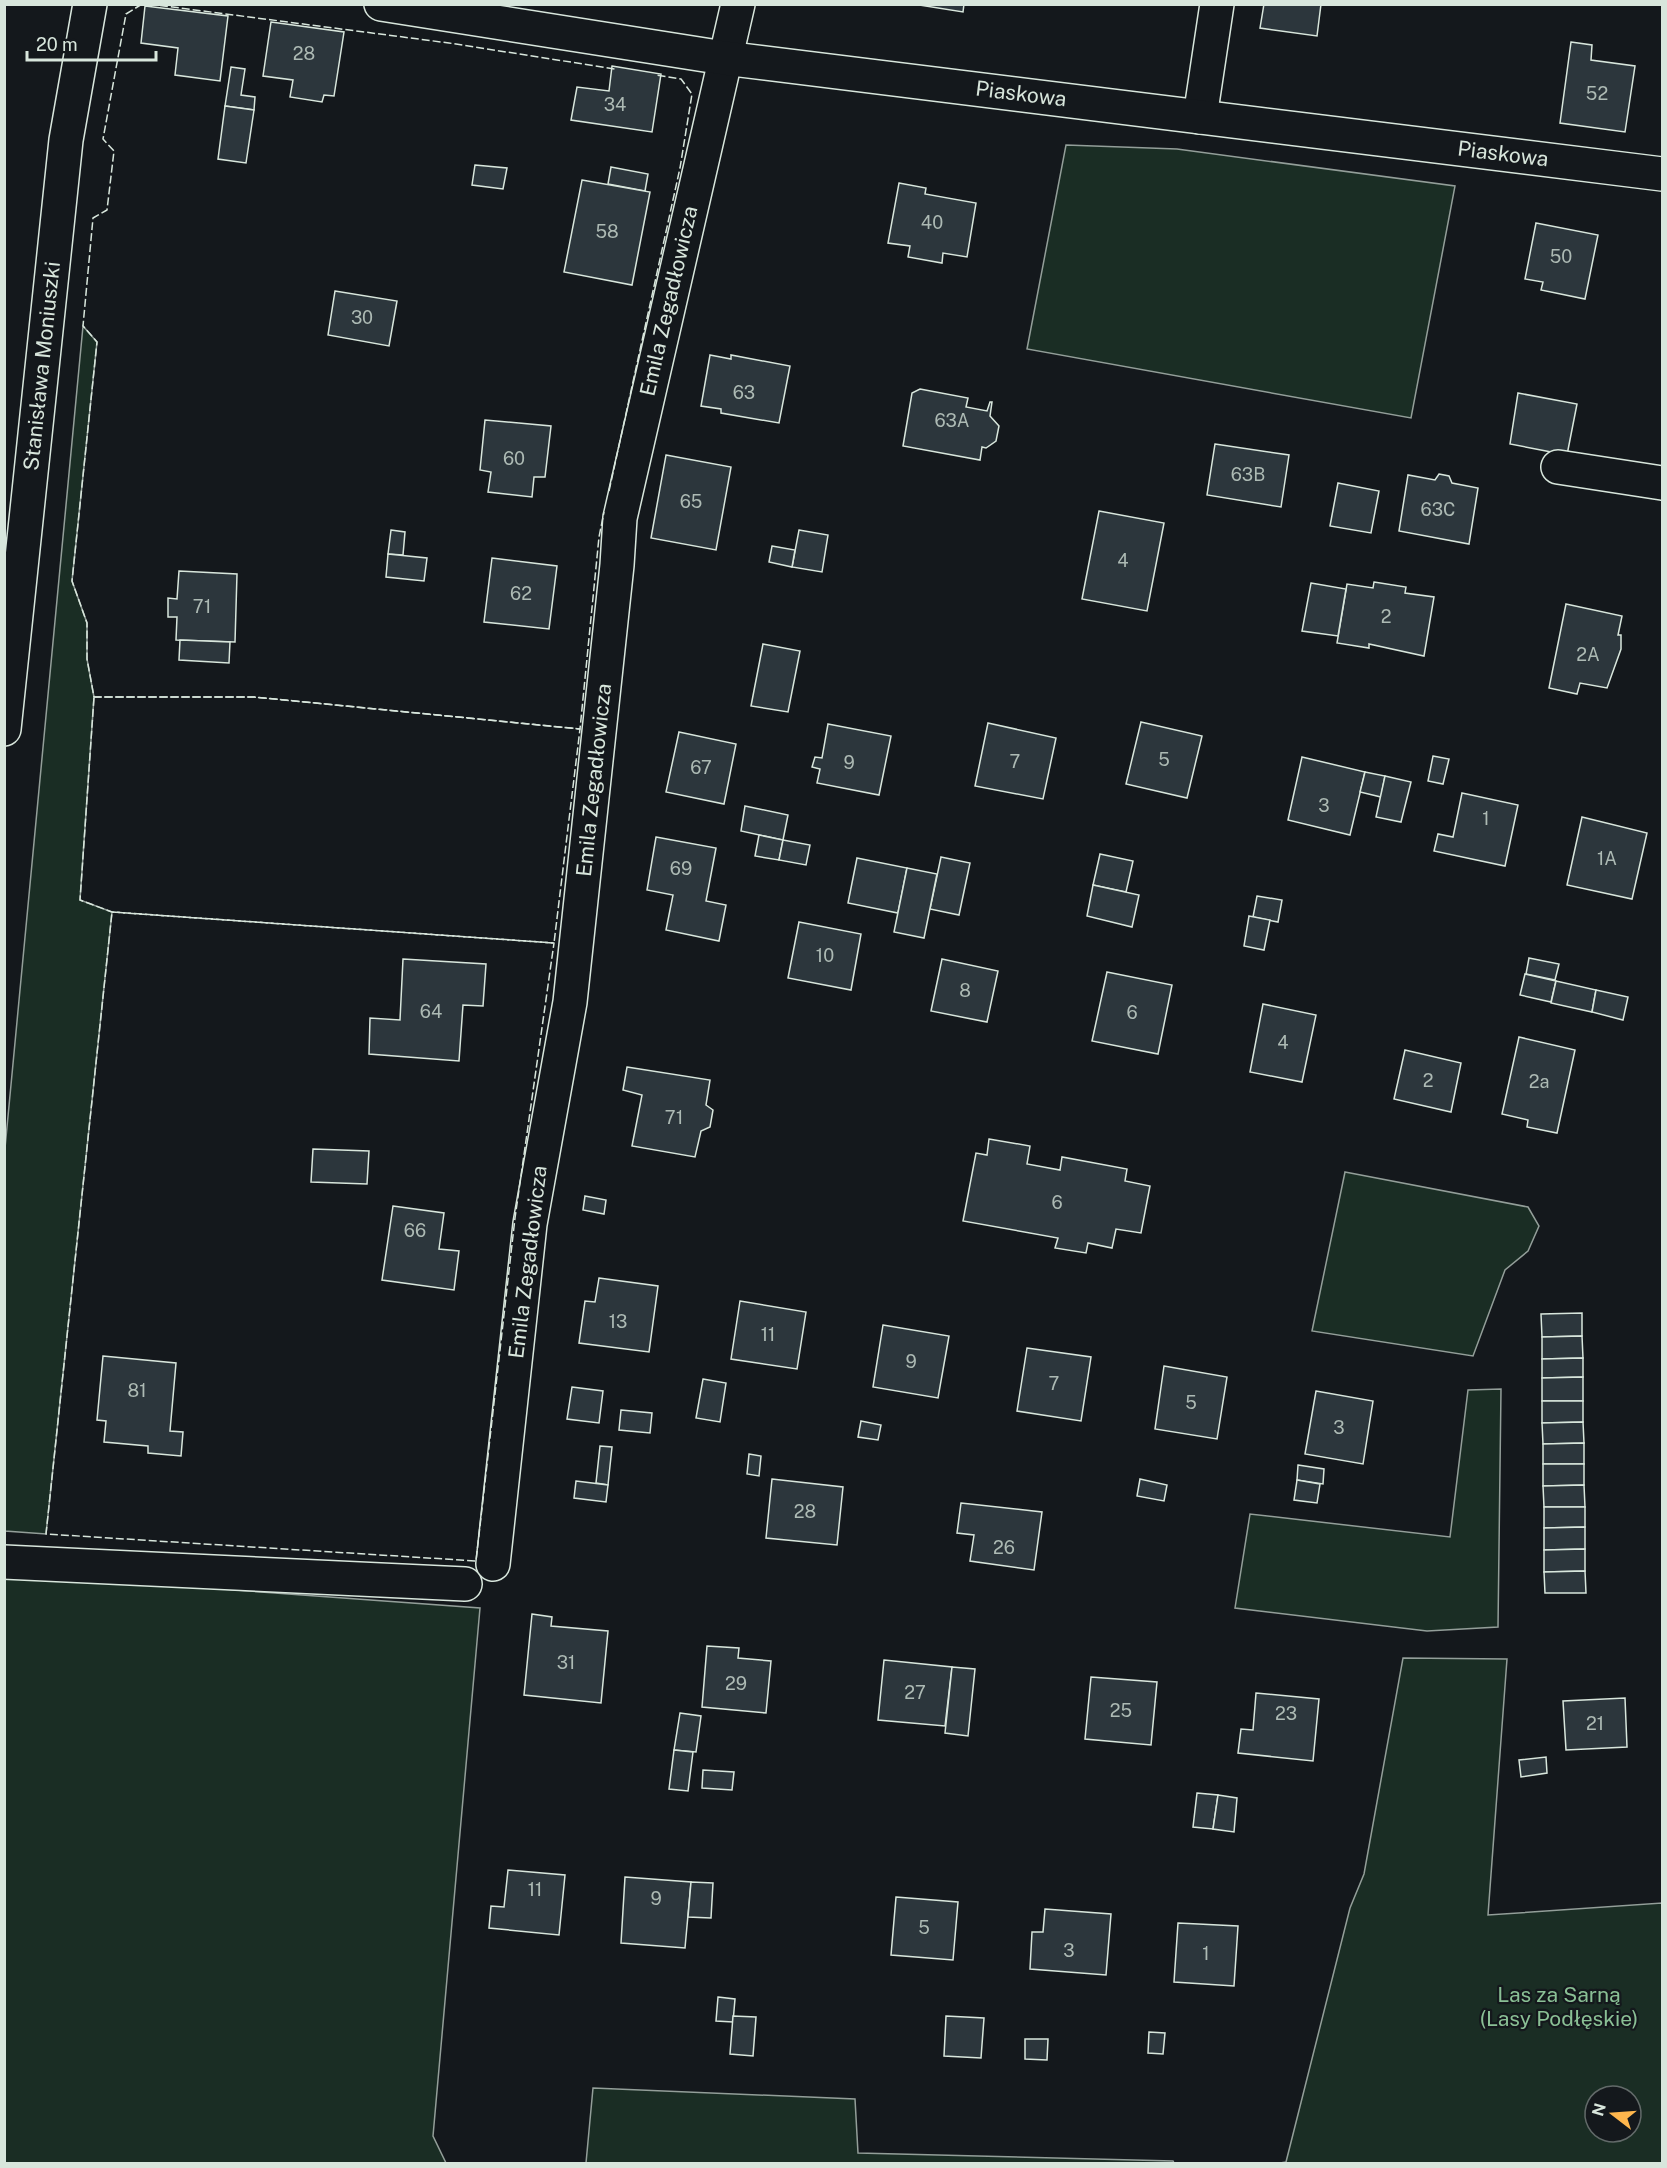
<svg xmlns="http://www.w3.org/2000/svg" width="1667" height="2168" font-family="'Public Sans',sans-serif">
  <rect width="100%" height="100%" fill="#14181c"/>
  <g fill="#1a2d24" stroke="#939e99" stroke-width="1.5" fill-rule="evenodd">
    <polygon points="1066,145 1177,149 1455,186 1411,418 1027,349"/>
    <polygon points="83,326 97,342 72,581 87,623 87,659 94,697 80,900 112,912 46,1534 5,1531 5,1148"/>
    <polygon points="1345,1172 1528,1207 1539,1226 1528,1251 1505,1270 1473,1356 1312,1331"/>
    <polygon points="1501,1389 1498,1627 1427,1631 1235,1608 1250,1514 1450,1537 1468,1390"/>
    <polygon points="4,1573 480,1608 433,2136 446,2163 5,2163"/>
    <path d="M1403,1658L1507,1659L1488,1915L1662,1903V2163H1280L1286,2162L1350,1908L1364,1874ZM1595,2096H1631V2132H1595Z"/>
    <polygon points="593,2088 855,2099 858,2153 1173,2161 1174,2163 586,2163"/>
  </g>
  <g fill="#2c363c" stroke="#d8e6dc" stroke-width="1.5">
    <polygon points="913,4 964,4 963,12"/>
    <polygon points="1264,4 1321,4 1317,36 1260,28"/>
    <polygon points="145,6 228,16 220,81 175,75 178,48 141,43"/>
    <polygon points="271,22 344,32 334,96 324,95 322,102 290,97 293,80 263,76"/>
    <polygon points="1571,42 1592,45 1591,60 1635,66 1625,132 1560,123"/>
    <polygon points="612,66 661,74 652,132 571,120 577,87 609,91"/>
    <polygon points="231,67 245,69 241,95 255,97 254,110 225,106"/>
    <polygon points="225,106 254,110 246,163 218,159"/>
    <polygon points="475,165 507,168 503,189 472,185"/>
    <polygon points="611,167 648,174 645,191 608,184"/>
    <polygon points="582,180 650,192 632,285 564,272"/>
    <polygon points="899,183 926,188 925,194 976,203 967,257 943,253 942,263 908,257 910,246 888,243"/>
    <polygon points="1536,223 1598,235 1585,299 1541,290 1543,282 1525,279"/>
    <polygon points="335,291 397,301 389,346 328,335"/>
    <polygon points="710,355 731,359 731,355 790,366 779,423 721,413 721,409 701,406"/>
    <polygon points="920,389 968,398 966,407 987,411 990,402 992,402 990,416 999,426 996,441 986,448 982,447 980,460 903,446 912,393"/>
    <polygon points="1518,393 1577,404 1567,455 1510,444"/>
    <polygon points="485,420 551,426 545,477 534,477 532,497 488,492 491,472 480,470"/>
    <polygon points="1215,444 1289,455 1281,507 1207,495"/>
    <polygon points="666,455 731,467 716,550 651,538"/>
    <polygon points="1439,474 1449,476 1452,483 1478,488 1469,544 1399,531 1408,475 1435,480"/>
    <polygon points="1338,483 1379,491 1371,533 1330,526"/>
    <polygon points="1099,511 1164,523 1147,611 1082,599"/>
    <polygon points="391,530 405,532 403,555 388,554"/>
    <polygon points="799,530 828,535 822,572 792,567"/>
    <polygon points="772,546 795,550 792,567 769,562"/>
    <polygon points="388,554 427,558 424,581 386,577"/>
    <polygon points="492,558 557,566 549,629 484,622"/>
    <polygon points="179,571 237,574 235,642 176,640 177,617 168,617 168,598 177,599"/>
    <polygon points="1374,582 1406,587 1405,593 1434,597 1424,656 1369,644 1369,648 1337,643 1347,584 1373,588"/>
    <polygon points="1311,583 1346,589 1338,636 1302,631"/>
    <polygon points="1566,604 1622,616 1618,635 1621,635 1621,649 1607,688 1580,683 1577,694 1549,688"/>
    <polygon points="180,640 230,642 229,663 179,660"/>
    <polygon points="763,644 800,651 788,712 751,706"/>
    <polygon points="1141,722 1202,736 1187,798 1126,784"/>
    <polygon points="988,723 1056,738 1043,799 975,786"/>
    <polygon points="828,724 891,736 879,795 817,783 820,769 812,767 815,757 822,758"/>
    <polygon points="679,732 736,744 724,804 666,792"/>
    <polygon points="1433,756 1449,759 1443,784 1428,781"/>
    <polygon points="1302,757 1365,772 1350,835 1288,820"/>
    <polygon points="1365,772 1385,776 1381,797 1360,792"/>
    <polygon points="1385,776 1411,782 1401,822 1376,817"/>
    <polygon points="1462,793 1518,805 1505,866 1434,851 1438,834 1453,837"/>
    <polygon points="745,806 788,815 783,840 741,831"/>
    <polygon points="1582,817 1647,833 1632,899 1567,885"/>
    <polygon points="759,835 783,840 779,860 755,856"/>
    <polygon points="656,837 716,848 706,901 726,905 719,941 666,930 673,895 647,890"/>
    <polygon points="783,840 810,845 806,865 779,860"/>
    <polygon points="1100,854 1133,861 1126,892 1093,885"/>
    <polygon points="941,857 970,863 959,915 930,909"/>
    <polygon points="857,858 907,868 898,913 848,903"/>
    <polygon points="907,868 937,874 924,938 894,932"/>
    <polygon points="1093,885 1139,895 1132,927 1087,916"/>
    <polygon points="1257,896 1282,900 1278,922 1253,917"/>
    <polygon points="1249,916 1270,920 1264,950 1244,946"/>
    <polygon points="799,922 861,934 851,990 788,978"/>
    <polygon points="1529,958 1559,964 1555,980 1526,974"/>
    <polygon points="403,959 486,964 483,1006 463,1005 459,1061 369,1054 370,1018 400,1020"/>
    <polygon points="942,959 998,971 987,1022 931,1011"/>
    <polygon points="1107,972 1172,985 1158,1054 1092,1041"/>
    <polygon points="1525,974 1556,981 1551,1002 1520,995"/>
    <polygon points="1556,981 1596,990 1592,1012 1551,1003"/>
    <polygon points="1596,990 1628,997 1623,1020 1592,1012"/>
    <polygon points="1263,1004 1316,1015 1302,1082 1250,1072"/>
    <polygon points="1519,1037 1575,1050 1557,1133 1527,1127 1528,1120 1502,1114"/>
    <polygon points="1405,1050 1461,1063 1451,1112 1394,1099"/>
    <polygon points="627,1067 710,1080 706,1105 713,1110 710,1127 701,1131 695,1157 632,1146 642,1095 623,1090"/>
    <polygon points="989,1139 1030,1146 1027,1164 1060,1170 1062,1157 1127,1169 1125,1181 1150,1186 1141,1233 1116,1229 1112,1248 1088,1243 1086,1253 1055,1248 1058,1238 963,1221 976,1153 987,1155"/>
    <polygon points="313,1149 369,1151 367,1184 311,1182"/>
    <polygon points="585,1196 606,1200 604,1214 583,1210"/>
    <polygon points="393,1206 444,1213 439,1249 459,1251 454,1290 382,1280"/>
    <polygon points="599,1278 658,1286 649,1352 579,1343 585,1301 595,1302"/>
    <polygon points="740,1301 806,1312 797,1369 731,1359"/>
    <polygon points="1582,1313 1582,1336 1542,1337 1541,1314"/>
    <polygon points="883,1325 949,1336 938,1398 873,1387"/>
    <polygon points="1582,1336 1583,1358 1542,1359 1542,1337"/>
    <polygon points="1027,1348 1091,1357 1081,1421 1017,1411"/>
    <polygon points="103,1356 176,1363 170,1431 183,1432 181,1456 148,1453 148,1446 104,1442 106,1421 97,1420"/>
    <polygon points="1583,1358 1583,1377 1542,1378 1542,1359"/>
    <polygon points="1164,1366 1227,1377 1217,1439 1155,1429"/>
    <polygon points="1583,1377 1583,1401 1542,1401 1542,1378"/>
    <polygon points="703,1379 726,1383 720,1422 696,1418"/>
    <polygon points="572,1387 603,1391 599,1423 567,1419"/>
    <polygon points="1316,1391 1373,1401 1363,1464 1305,1454"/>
    <polygon points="1542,1401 1583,1401 1583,1422 1542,1423"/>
    <polygon points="621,1410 652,1413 650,1433 619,1430"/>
    <polygon points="861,1421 881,1425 878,1440 858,1437"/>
    <polygon points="1583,1422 1584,1443 1543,1444 1542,1423"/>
    <polygon points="1584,1443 1584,1464 1543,1464 1543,1444"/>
    <polygon points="600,1446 612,1447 608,1485 596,1483"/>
    <polygon points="749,1454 761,1456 759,1476 747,1474"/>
    <polygon points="1543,1464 1584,1464 1584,1485 1543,1486"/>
    <polygon points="1298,1465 1324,1469 1323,1484 1297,1480"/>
    <polygon points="772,1479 843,1487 837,1545 766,1538"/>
    <polygon points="1140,1479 1167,1485 1164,1501 1137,1496"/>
    <polygon points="1297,1480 1320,1484 1317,1503 1294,1500"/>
    <polygon points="576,1481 608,1485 606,1502 574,1498"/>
    <polygon points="1584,1485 1585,1507 1544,1507 1543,1486"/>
    <polygon points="961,1503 1042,1512 1034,1570 970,1561 974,1535 957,1533"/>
    <polygon points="1544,1507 1585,1507 1585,1527 1544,1528"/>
    <polygon points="1585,1527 1585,1549 1544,1550 1544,1528"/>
    <polygon points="1585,1549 1585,1571 1544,1572 1544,1550"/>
    <polygon points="1585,1571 1586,1593 1545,1593 1544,1572"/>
    <polygon points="532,1614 552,1617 551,1626 608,1631 601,1703 524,1695"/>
    <polygon points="707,1646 739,1648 738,1658 771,1661 766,1713 702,1707"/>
    <polygon points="884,1660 952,1667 945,1726 878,1720"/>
    <polygon points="952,1667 975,1669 968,1736 945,1733"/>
    <polygon points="1091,1677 1157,1682 1151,1745 1085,1739"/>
    <polygon points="1256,1693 1319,1699 1313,1761 1238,1753 1241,1729 1253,1730"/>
    <polygon points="1625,1698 1627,1747 1566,1750 1563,1701"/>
    <polygon points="680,1713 701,1716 696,1752 674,1750"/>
    <polygon points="674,1750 693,1752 688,1791 669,1789"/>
    <polygon points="1546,1757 1547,1773 1521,1777 1519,1760"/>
    <polygon points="703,1770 734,1772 732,1790 702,1788"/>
    <polygon points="1197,1793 1218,1795 1213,1829 1193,1827"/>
    <polygon points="1218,1795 1237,1798 1234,1832 1213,1829"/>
    <polygon points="508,1870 565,1875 559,1935 489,1928 491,1906 504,1907"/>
    <polygon points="625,1877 691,1882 685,1948 621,1943"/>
    <polygon points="691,1882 713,1883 711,1918 688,1917"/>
    <polygon points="896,1897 958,1902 953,1960 891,1955"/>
    <polygon points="1045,1909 1111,1914 1106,1975 1030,1969 1032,1932 1043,1932"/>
    <polygon points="1178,1923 1238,1926 1234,1986 1174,1982"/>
    <polygon points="718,1997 735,1999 733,2022 716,2021"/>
    <polygon points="733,2016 756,2017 753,2056 730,2054"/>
    <polygon points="946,2016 984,2018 981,2058 944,2056"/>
    <polygon points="1149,2032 1165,2033 1163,2054 1148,2053"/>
    <polygon points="1025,2039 1048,2039 1047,2060 1025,2059"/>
  </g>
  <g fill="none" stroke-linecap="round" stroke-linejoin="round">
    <g stroke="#d8e6dc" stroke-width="36">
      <g id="street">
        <polyline points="1200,117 1217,4"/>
        <polyline points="1558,467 1662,483"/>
        <polyline points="4,1562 465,1584"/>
        <polyline points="493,1564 530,1224 570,1002 617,565 620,518 738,4"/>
      </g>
    </g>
    <g stroke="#d8e6dc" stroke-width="36">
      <g id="secondary">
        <polyline points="381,4 724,58 1662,174"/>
        <polyline points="4,729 66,140 90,4"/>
      </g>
    </g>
    <use href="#street" stroke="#14181c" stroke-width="33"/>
    <use href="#secondary" stroke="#14181c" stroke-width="33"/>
    <g stroke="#d8e6dc" stroke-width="1.5" stroke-dasharray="8 3" stroke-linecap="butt">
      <polyline points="142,4 126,14 103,139 114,151 107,210 93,218 83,326 97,342 72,581 87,623 87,659 94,697 254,697 580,729 599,537 604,512"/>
      <polyline points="149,4 449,43 615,69"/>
      <polyline points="609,491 680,168 692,94 681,79 656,75"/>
      <polygon points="94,697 254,697 580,729 554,943 112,912 80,900"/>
      <polygon points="112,912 554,943 515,1218 476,1561 46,1534"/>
    </g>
  </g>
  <g text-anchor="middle" stroke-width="4.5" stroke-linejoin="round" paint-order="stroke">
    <g font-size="18" fill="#adbab4">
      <text x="304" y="60">28</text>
      <text x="1597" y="100">52</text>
      <text x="615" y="111">34</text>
      <text x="932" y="229">40</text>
      <text x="607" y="238">58</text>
      <text x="1561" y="263">50</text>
      <text x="362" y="324">30</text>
      <text x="744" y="399">63</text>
      <text x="952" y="427">63A</text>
      <text x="514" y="465">60</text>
      <text x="1248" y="481">63B</text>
      <text x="691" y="508">65</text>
      <text x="1438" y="516">63C</text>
      <text x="1123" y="567">4</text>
      <text x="521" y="600">62</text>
      <text x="202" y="613">71</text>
      <text x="1386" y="623">2</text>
      <text x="1588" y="661">2A</text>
      <text x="1164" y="766">5</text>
      <text x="1015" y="768">7</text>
      <text x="849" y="769">9</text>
      <text x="701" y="774">67</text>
      <text x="1324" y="812">3</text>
      <text x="1486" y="825">1</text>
      <text x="1607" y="865">1A</text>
      <text x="681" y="875">69</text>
      <text x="825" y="962">10</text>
      <text x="965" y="997">8</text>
      <text x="431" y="1018">64</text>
      <text x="1132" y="1019">6</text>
      <text x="1283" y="1049">4</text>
      <text x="1428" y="1087">2</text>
      <text x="1539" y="1088">2a</text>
      <text x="674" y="1124">71</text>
      <text x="1057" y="1209">6</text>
      <text x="415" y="1237">66</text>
      <text x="618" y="1328">13</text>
      <text x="768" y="1341">11</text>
      <text x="911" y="1368">9</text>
      <text x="1054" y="1390">7</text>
      <text x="137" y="1397">81</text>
      <text x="1191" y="1409">5</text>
      <text x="1339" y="1434">3</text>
      <text x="805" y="1518">28</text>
      <text x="1004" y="1554">26</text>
      <text x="566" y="1669">31</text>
      <text x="736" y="1690">29</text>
      <text x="915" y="1699">27</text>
      <text x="1121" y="1717">25</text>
      <text x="1286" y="1720">23</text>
      <text x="1595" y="1730">21</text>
      <text x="535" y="1896">11</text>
      <text x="656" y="1905">9</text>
      <text x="924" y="1934">5</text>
      <text x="1069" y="1957">3</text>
      <text x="1206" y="1960">1</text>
    </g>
    <g font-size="21" fill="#d8e6dc" stroke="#14181c">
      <text transform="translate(1021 94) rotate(7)" y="7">Piaskowa</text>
      <text transform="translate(1503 154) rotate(7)" y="7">Piaskowa</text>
      <text transform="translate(669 301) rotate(-77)" y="7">Emila Zegadłowicza</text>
      <text transform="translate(42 366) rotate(-84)" y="7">Stanisława Moniuszki</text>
      <text transform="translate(594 780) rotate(-84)" y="7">Emila Zegadłowicza</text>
      <text transform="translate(528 1262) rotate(-83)" y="7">Emila Zegadłowicza</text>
    </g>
    <g font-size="21" fill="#8ac095" stroke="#14181c">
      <text x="1559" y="2002">Las za Sarną<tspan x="1559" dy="24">(Lasy Podłęskie)</tspan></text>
    </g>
  </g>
  <rect width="1667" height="2168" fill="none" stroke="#d8e6dc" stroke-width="12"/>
  <g transform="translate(1613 2114) rotate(287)"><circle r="28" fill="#14181c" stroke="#626a69" stroke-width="1.5"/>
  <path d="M0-4.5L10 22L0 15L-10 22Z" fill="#ffb74d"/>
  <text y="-9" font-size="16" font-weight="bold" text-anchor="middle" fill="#d8e6dc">N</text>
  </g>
  <path d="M27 51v9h129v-9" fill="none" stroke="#d8e6dc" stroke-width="3"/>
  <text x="36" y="51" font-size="18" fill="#d8e6dc" stroke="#14181c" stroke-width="4.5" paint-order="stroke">20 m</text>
</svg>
